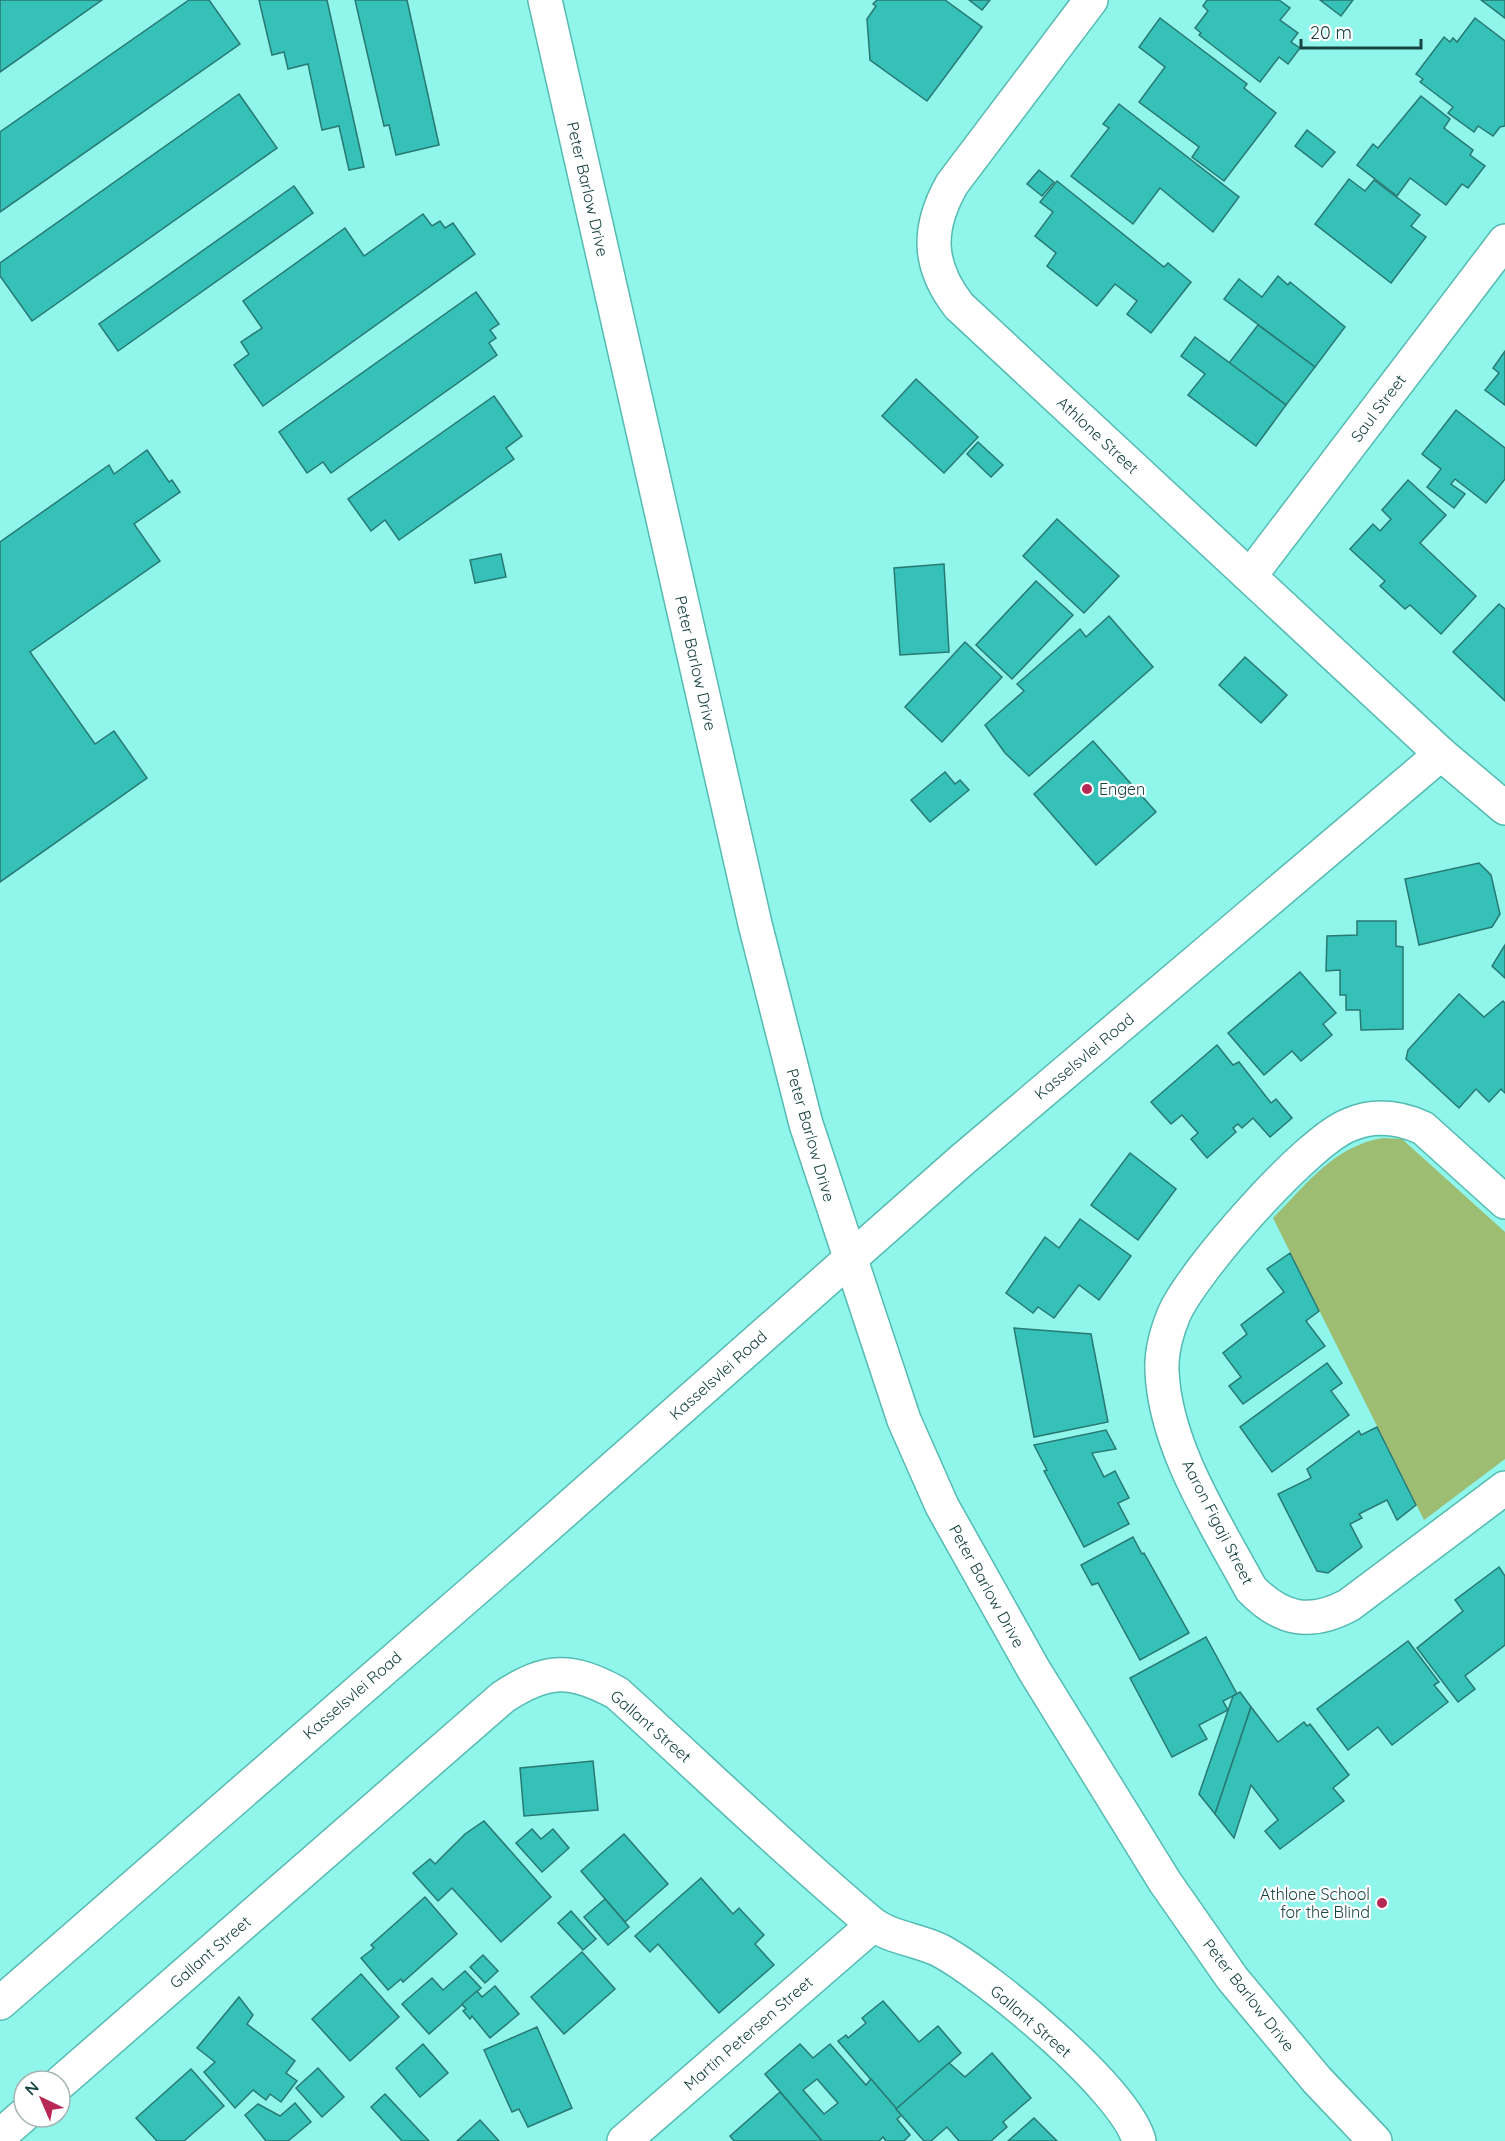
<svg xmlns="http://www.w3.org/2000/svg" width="1505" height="2141" font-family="Quicksand,sans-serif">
  <rect width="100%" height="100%" fill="#90f6ec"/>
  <path fill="#9cbd72" d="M1383,1138L1402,1139L1505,1232V1459L1424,1520L1273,1218C1307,1184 1334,1146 1383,1138Z"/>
  <g fill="#35c1b7" stroke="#287973" stroke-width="1.5" fill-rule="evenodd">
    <polygon points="0,0 102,0 0,72"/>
    <polygon points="189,0 209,0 240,44 0,212 0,132"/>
    <polygon points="259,0 327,0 364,167 349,170 339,126 322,130 308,64 288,69 284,52 272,55"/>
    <polygon points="355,0 407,0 439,145 396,155 389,125 384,126"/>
    <polygon points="877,0 945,0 982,27 927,101 870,60 867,19 876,6 873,4"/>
    <polygon points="969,0 990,0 982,10"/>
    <polygon points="1207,0 1279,0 1290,8 1280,20 1298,33 1291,42 1300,48 1288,64 1279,57 1260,82 1199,35 1201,33 1195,28 1208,11 1203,6"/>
    <polygon points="1320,0 1353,0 1341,16"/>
    <polygon points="1481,0 1505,0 1505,18"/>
    <polygon points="1160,18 1247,84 1244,88 1276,113 1224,181 1192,157 1199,147 1139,102 1165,67 1139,47"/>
    <polygon points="1475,18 1505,41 1505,126 1500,127 1493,136 1478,126 1474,132 1448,113 1453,107 1420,82 1423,79 1416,74 1444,37 1450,42 1453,38 1457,42"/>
    <polygon points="239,94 277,148 32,321 0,276 0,263"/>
    <polygon points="1421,96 1450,119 1444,128 1473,150 1470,155 1485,166 1468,188 1462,184 1446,205 1410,178 1397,196 1357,165 1373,144 1378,148"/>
    <polygon points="1119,104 1239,197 1213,232 1160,188 1133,224 1071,176 1109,128 1103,124"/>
    <polygon points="1307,130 1335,152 1322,167 1295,146"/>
    <polygon points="1039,170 1054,182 1042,196 1027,184"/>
    <polygon points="1349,179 1365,191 1374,180 1420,215 1411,226 1426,237 1391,283 1315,224"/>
    <polygon points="1057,181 1164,267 1168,263 1191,282 1151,333 1127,314 1137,301 1115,284 1097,306 1047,266 1056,253 1035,236 1053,212 1040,202"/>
    <polygon points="294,186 313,213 118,351 99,324"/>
    <polygon points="423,214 432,226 440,221 445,228 453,223 475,254 263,406 234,365 249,354 241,342 262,328 243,301 345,228 364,256"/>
    <polygon points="1278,276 1288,285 1290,282 1345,327 1315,367 1224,299 1239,279 1262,297"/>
    <polygon points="476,292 499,324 490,330 496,338 489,343 497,355 331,473 323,462 307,473 279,432"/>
    <polygon points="1258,325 1315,367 1286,405 1229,363"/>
    <polygon points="1195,337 1286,405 1256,446 1188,395 1205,374 1181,356"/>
    <polygon points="1505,351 1505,405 1485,390 1499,373 1493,368"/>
    <polygon points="916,379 978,437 944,473 882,416"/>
    <polygon points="494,396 522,436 506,448 514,459 399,540 385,520 371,531 348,499"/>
    <polygon points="1456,410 1505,448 1505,479 1486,503 1455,479 1451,484 1465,494 1454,508 1427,487 1441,469 1422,454"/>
    <polygon points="978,442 1003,465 991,477 967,454"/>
    <polygon points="147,450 169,482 172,480 180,492 134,524 160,561 30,652 95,744 114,731 147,778 0,882 0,542 109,465 114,474"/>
    <polygon points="1408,480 1446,515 1420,543 1476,596 1441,634 1410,605 1405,609 1380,586 1385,581 1350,549 1373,524 1380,531 1391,519 1382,510"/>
    <polygon points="1057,519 1119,576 1084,613 1023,556"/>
    <polygon points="501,554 506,577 475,583 470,560"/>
    <polygon points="944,564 949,652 900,655 894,568"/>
    <polygon points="1036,581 1073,615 1012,679 976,645"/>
    <polygon points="1499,604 1505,609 1505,701 1453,652"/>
    <polygon points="1109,616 1153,667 1029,776 1005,753 985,725 1024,691 1017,684 1080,629 1086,637"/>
    <polygon points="965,642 1002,677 942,742 905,707"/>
    <polygon points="1245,657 1287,695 1261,723 1219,685"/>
    <polygon points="1093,741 1156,812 1096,865 1034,794"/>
    <polygon points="945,772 955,784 960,780 969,790 930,822 911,800"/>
    <polygon points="1479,863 1491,875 1500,914 1492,927 1419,945 1405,879"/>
    <polygon points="1357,921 1396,921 1396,946 1403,947 1403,1029 1361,1030 1360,1010 1346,1010 1346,995 1340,995 1340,970 1326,971 1327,936 1357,935"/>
    <polygon points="1505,945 1505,978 1492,966"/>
    <polygon points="1300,972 1336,1013 1323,1024 1332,1035 1301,1061 1292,1051 1264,1075 1228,1033"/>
    <polygon points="1459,994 1484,1017 1503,1001 1505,1003 1505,1093 1501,1089 1489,1102 1476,1089 1459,1108 1406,1059 1408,1050"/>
    <polygon points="1217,1045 1233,1065 1239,1062 1271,1103 1276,1099 1292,1118 1270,1137 1253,1118 1242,1128 1238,1124 1233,1128 1236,1132 1207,1158 1191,1139 1198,1133 1182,1115 1171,1124 1151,1102"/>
    <polygon points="1130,1153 1176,1189 1138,1240 1091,1205"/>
    <polygon points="1080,1219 1131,1256 1099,1300 1079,1285 1054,1318 1038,1307 1033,1313 1006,1293 1045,1237 1059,1248"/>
    <polygon points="1290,1253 1319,1311 1306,1321 1325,1346 1243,1404 1229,1386 1241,1377 1223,1353 1247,1334 1241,1325 1284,1292 1267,1269"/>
    <polygon points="1014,1328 1091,1334 1108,1422 1034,1437"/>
    <polygon points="1327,1363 1342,1383 1331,1391 1349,1415 1272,1472 1240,1427"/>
    <polygon points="1377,1427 1416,1505 1397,1520 1387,1500 1359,1514 1362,1518 1350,1524 1362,1547 1328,1573 1317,1571 1278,1494 1311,1478 1307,1469 1359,1431 1361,1435"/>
    <polygon points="1106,1430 1116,1449 1092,1453 1104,1477 1115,1471 1129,1498 1118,1503 1129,1524 1084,1547 1044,1471 1047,1470 1034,1445"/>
    <polygon points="1133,1537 1142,1554 1144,1553 1189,1633 1140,1660 1098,1583 1092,1585 1081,1565"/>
    <polygon points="1499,1567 1505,1576 1505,1645 1465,1676 1475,1689 1458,1702 1417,1648 1463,1611 1455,1600"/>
    <polygon points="1206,1637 1237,1694 1223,1701 1228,1710 1199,1725 1207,1739 1172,1757 1130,1678"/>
    <polygon points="1408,1641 1439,1682 1434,1685 1448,1702 1392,1745 1378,1727 1348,1750 1317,1709"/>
    <polygon points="1240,1692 1251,1707 1215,1814 1199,1794 1233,1696"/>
    <polygon points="1251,1707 1278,1742 1304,1722 1307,1726 1310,1724 1349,1775 1333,1788 1344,1801 1280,1849 1265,1831 1278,1820 1251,1785 1234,1838 1215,1814"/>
    <polygon points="593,1761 598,1810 524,1816 520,1768"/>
    <polygon points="484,1821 551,1897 501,1942 452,1888 438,1901 413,1873 430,1859 435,1864 465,1834"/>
    <polygon points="532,1829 541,1839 553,1829 569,1848 542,1872 516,1843"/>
    <polygon points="624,1834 668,1884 625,1922 581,1871"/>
    <polygon points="701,1878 733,1914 739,1908 764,1935 755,1944 774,1965 719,2013 658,1944 650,1952 635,1936"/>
    <polygon points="425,1897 457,1934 403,1982 401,1979 388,1990 361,1958 374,1948 371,1945"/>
    <polygon points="605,1899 629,1927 608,1945 584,1917"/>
    <polygon points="571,1911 596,1939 583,1950 558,1923"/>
    <polygon points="582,1952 615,1989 564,2034 531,1997"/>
    <polygon points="483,1955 498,1971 485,1983 470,1967"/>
    <polygon points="465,1971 481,1988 429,2034 402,2004 432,1978 443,1990"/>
    <polygon points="361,1974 399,2017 350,2061 312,2019"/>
    <polygon points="495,1986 519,2014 490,2038 472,2016 470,2019 463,2011 466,2009 462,2004 477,1991 482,1997"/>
    <polygon points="239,1997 253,2015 247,2024 295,2061 286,2073 297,2081 281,2102 270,2094 266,2100 253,2090 235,2108 204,2072 215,2062 197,2048"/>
    <polygon points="883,2001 919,2042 938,2026 961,2053 896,2109 838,2041 846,2035 848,2038 866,2023 862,2018"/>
    <polygon points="537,2027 572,2108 528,2127 519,2109 512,2112 484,2050"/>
    <polygon points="423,2044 448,2073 420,2097 396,2068"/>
    <path d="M800,2044L813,2058L830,2044L866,2085L871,2079L902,2115L897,2119L910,2135L904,2141H886L883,2137L879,2141H822L765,2074ZM817,2079L838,2103L824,2114L803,2090Z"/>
    <polygon points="992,2053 1031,2098 1003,2122 1007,2127 991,2141 959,2141 947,2127 931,2141 924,2141 896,2109 949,2063 965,2077"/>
    <polygon points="318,2068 344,2097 322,2117 296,2088"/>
    <polygon points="191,2069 224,2106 184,2141 157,2141 136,2118"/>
    <polygon points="780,2092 822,2141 734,2141 730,2136"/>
    <polygon points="385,2094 429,2141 402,2141 371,2107"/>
    <polygon points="295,2103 311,2122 288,2141 266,2141 245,2115 258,2104 280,2116"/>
    <polygon points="1034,2118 1057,2141 1008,2141"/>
    <polygon points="480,2120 499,2141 457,2141"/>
  </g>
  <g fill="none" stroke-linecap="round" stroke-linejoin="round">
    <g stroke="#54bbb2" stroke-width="36">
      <g id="minor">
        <polyline points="545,0 755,924 806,1124 904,1420 942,1506 1034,1670 1165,1882 1232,1978 1317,2080 1375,2141"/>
        <path d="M1091,0L952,184C927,228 927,265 959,306L1441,754L1505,808"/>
        <polyline points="1250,576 1505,241"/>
        <path d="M1505,1202L1423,1128C1399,1117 1374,1114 1349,1125C1306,1142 1193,1271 1174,1314C1167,1331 1161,1352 1162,1371C1165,1447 1216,1524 1251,1589C1281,1620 1310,1626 1349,1605L1505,1488"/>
        <polyline points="0,2003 508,1561 962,1160 1441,754"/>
        <path d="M60,2083L503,1697C547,1668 571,1668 617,1693C701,1769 783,1849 870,1922C889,1938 920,1940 941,1951C989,1977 1126,2090 1139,2141"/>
        <polyline points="0,2136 24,2115"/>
        <polyline points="624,2141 873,1925"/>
      </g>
    </g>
    <use href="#minor" stroke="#fff" stroke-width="33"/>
  </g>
  <g fill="#b72855" stroke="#fff" stroke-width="2">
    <circle cx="1087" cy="789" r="6"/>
    <circle cx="1382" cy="1903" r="6"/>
  </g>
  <g text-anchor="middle" stroke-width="4.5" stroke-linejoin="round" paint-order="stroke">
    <g font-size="16" fill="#184440" stroke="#fff">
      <text transform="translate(588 189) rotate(77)" y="6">Peter Barlow Drive</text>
      <text transform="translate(1378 408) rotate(-53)" y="6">Saul Street</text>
      <text transform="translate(1098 435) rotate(43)" y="6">Athlone Street</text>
      <text transform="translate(696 663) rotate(77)" y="6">Peter Barlow Drive</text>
      <text transform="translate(1084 1056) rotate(-40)" y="6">Kasselsvlei Road</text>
      <text transform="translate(811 1135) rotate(74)" y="6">Peter Barlow Drive</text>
      <text transform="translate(718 1375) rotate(-42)" y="6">Kasselsvlei Road</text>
      <text transform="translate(1218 1522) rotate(63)" y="6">Aaron Figaji Street</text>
      <text transform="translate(987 1586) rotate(61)" y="6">Peter Barlow Drive</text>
      <text transform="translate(352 1695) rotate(-41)" y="6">Kasselsvlei Road</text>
      <text transform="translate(651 1726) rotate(41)" y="6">Gallant Street</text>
      <text transform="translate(210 1952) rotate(-41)" y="6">Gallant Street</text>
      <text transform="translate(1249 1995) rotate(52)" y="6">Peter Barlow Drive</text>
      <text transform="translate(1031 2021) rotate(41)" y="6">Gallant Street</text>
      <text transform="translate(748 2033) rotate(-41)" y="6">Martin Petersen Street</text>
    </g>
    <g font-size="16" fill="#184440" stroke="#fff" text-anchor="start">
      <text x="1099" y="795">Engen</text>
      <text x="1370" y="1900" text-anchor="end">Athlone School<tspan x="1370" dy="18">for the Blind</tspan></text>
    </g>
  </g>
  <g transform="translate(42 2099) rotate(316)"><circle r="28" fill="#ffffff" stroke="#a3b4b3" stroke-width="1.5"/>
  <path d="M0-4.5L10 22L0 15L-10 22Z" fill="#b72855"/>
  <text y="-9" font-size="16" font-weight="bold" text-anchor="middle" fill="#184440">N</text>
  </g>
  <path d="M1301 39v9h120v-9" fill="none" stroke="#184440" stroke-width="3"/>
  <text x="1310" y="39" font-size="18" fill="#184440" stroke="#ffffff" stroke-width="4.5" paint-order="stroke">20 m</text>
</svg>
